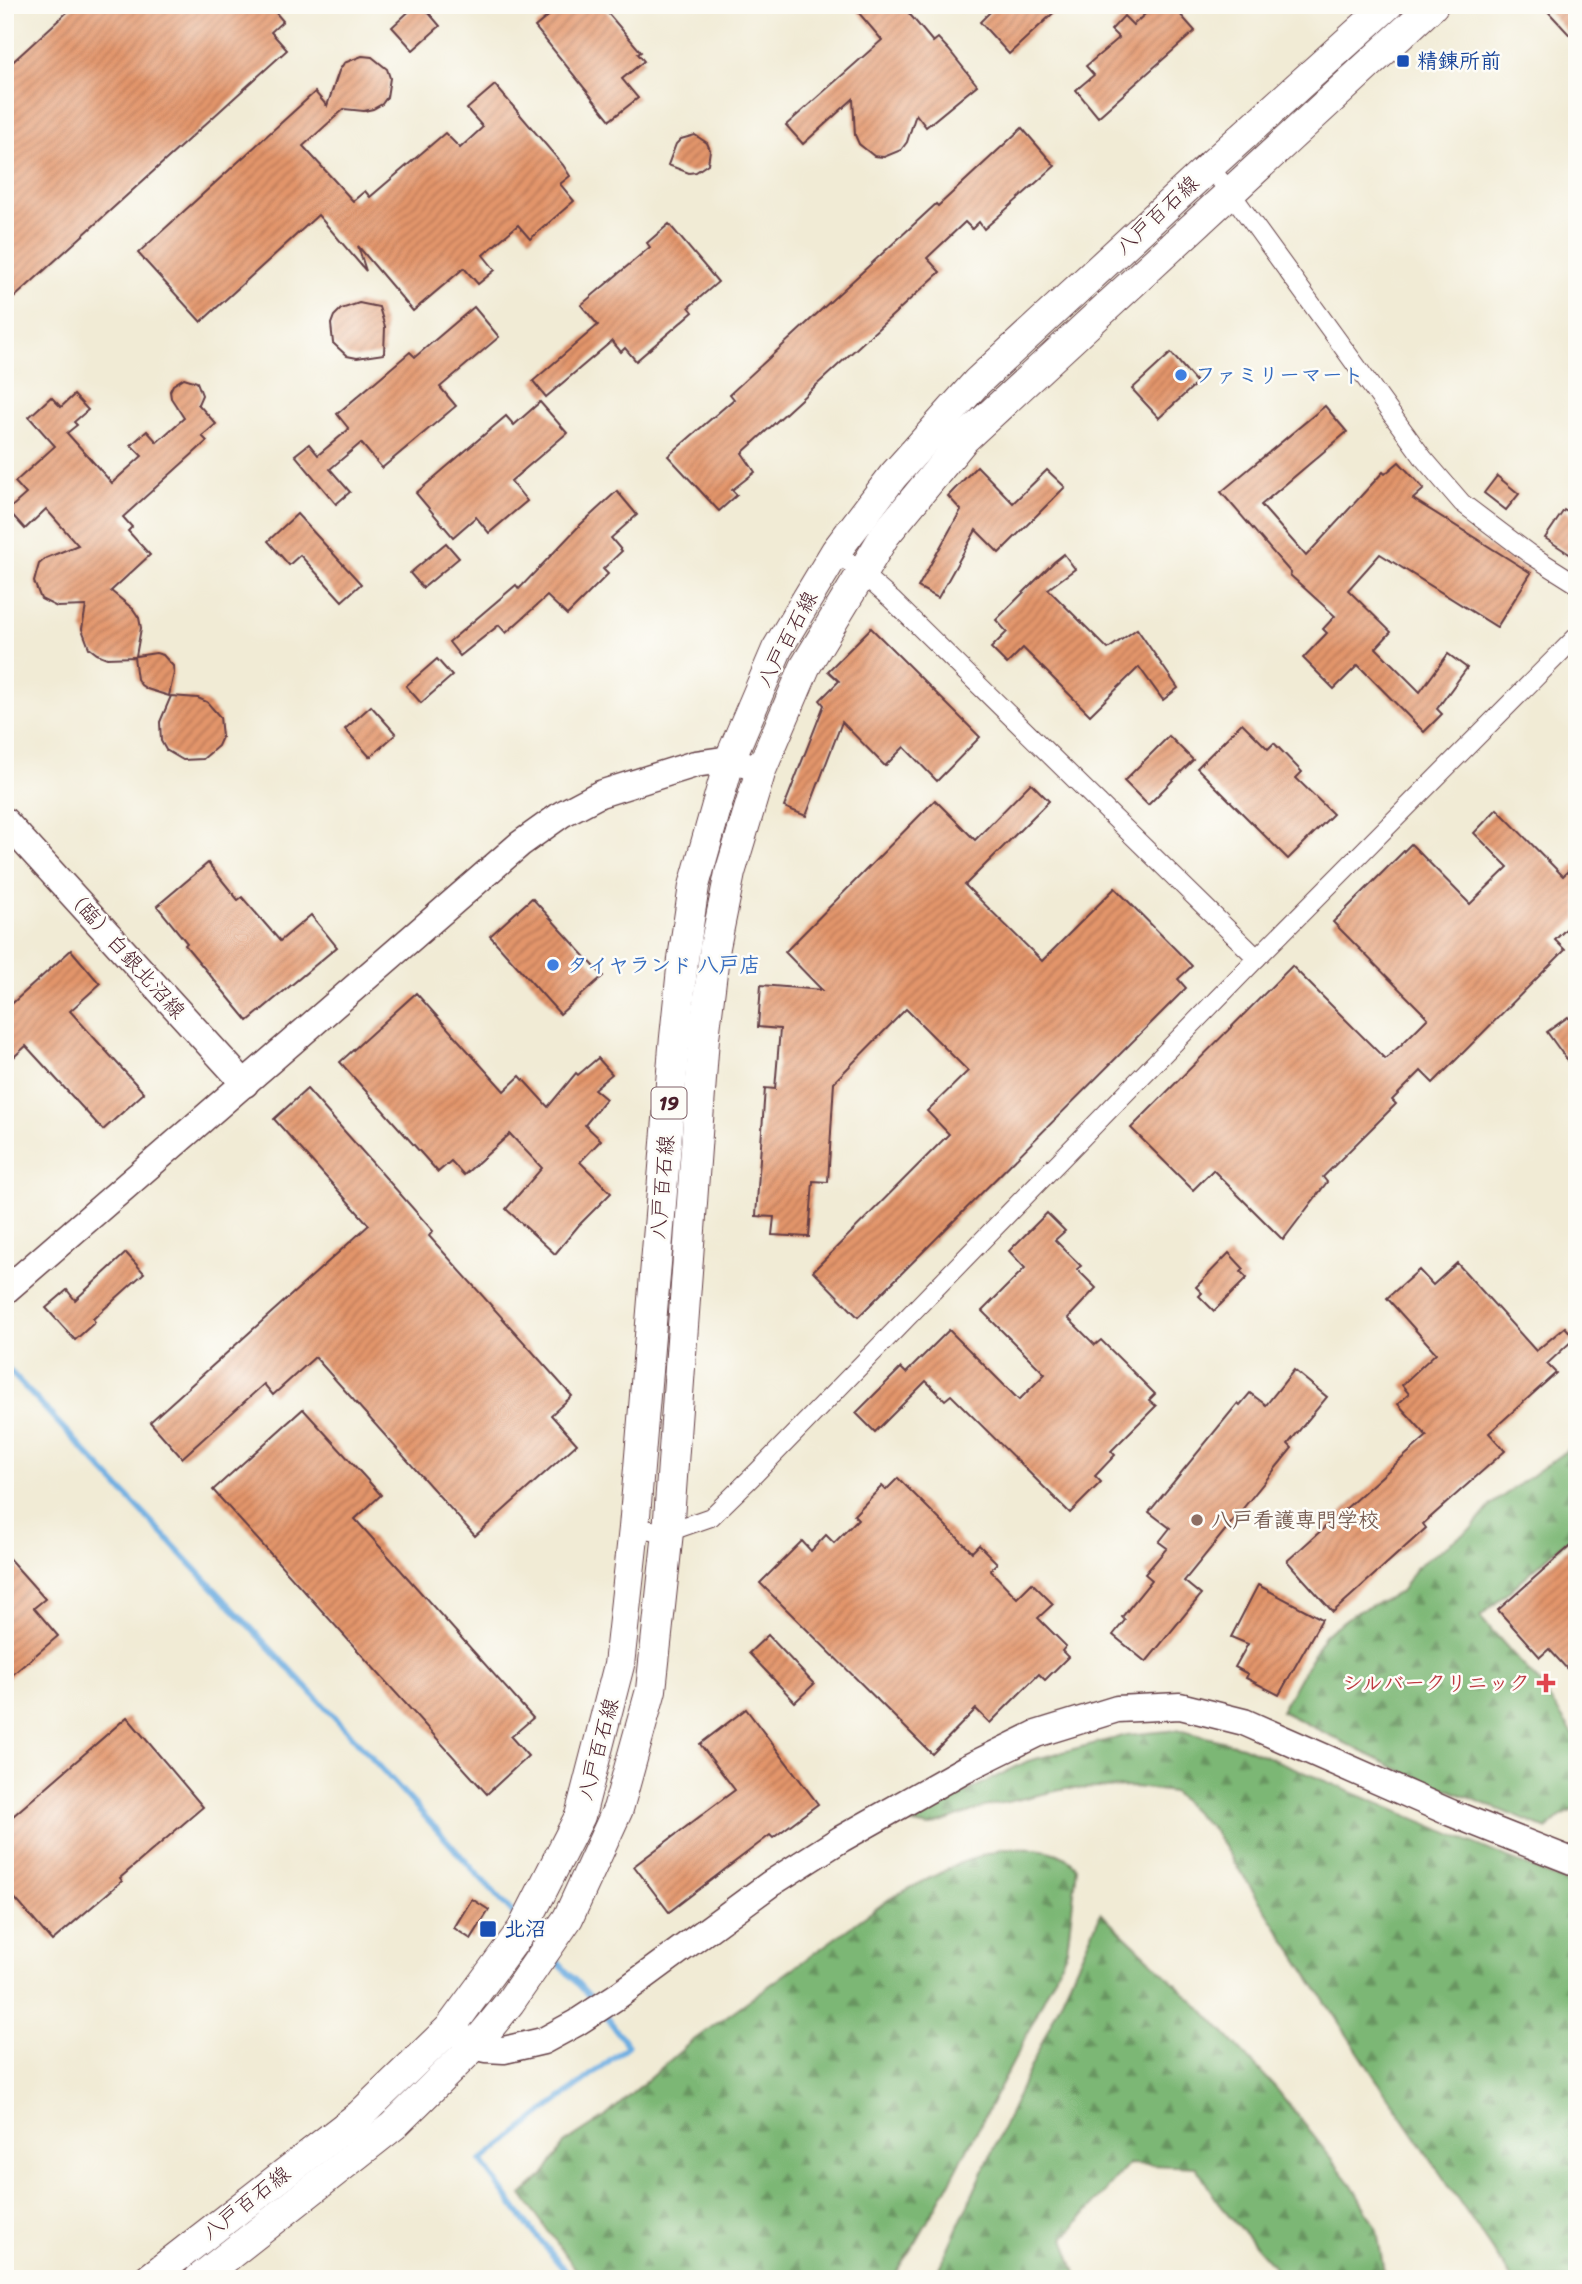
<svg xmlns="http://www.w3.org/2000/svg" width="1582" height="2284" font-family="Sriracha,'Klee One',sans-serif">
  <defs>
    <pattern id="forest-firs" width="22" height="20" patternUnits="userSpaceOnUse" patternTransform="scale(1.75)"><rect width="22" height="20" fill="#7cb775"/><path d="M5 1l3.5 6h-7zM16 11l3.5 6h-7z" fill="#689460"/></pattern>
    <pattern id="building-hatch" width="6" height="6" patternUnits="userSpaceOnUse" patternTransform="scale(1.75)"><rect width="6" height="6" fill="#e3956b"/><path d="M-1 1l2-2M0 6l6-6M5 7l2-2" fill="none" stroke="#ba7958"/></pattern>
  </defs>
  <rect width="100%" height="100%" fill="#fdfcf7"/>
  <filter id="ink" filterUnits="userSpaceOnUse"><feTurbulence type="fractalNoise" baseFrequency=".0143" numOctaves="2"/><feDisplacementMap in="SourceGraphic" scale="14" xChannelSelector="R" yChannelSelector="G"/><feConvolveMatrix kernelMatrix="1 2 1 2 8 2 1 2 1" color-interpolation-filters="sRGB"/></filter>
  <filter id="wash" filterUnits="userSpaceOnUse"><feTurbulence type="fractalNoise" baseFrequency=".00686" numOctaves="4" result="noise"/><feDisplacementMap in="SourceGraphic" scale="28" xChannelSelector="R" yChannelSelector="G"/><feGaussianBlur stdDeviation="1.57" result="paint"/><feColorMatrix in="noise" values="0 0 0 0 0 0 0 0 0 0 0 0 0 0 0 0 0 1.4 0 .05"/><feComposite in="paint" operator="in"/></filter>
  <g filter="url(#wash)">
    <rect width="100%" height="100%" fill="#f1ebd5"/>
    <g fill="url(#forest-firs)" stroke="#636b50" stroke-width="2">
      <polygon points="1577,1443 1577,1531 1480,1617 1539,1683 1577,1740 1577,1808 1560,1817 1547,1829 1395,1768 1281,1711 1324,1635 1353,1614 1401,1592 1416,1567 1472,1528 1492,1504"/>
      <polygon points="1178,1730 1242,1746 1577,1887 1577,2279 1512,2279 1370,2070 1213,1830 1173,1792 1134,1787 1065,1789 984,1807 929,1827 913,1824 955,1797 1028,1761 1127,1735"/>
      <path d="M1004,1848C1031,1849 1057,1846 1077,1867L1067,1950L1019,2051L952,2178L917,2240L891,2279H583L522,2195L544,2175L564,2144L605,2117L691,2042L813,1954L892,1897L960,1863Z"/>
      <polygon points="1101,1913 1204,2011 1275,2087 1352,2185 1377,2230 1385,2279 1285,2279 1221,2207 1196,2167 1129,2164 1064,2238 1078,2279 934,2279"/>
    </g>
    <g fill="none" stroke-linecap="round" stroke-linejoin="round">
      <g stroke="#6dade1" stroke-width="6">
        <polyline points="5,1366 342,1725 519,1920"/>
        <polyline points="552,1956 595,2002"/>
        <polyline points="572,2279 527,2224 481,2161 628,2046 604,2013"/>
      </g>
    </g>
    <g id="blocks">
      <g fill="url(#building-hatch)">
        <polygon points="75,5 269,5 283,21 271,32 287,50 5,306 5,69"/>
        <polygon points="416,5 422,5 440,26 413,50 392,27"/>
        <polygon points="562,5 601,5 641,52 638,54 644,61 622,79 638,98 610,120 535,27"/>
        <polygon points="852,5 902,5 933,42 938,38 949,50 977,85 926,127 916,114 907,142 901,150 884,157 874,156 859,144 855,135 853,99 803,144 786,125 882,40"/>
        <polygon points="997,5 1062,5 1009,54 980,22"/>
        <polygon points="1155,5 1172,5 1195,31 1098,117 1076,90 1094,75 1086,66 1119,38 1111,30 1124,16 1133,25"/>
        <polygon points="1542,5 1577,5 1577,43"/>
        <polygon points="362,56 372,57 387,69 390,78 387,97 382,104 373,109 364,111 344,109 303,146 353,201 365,191 370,197 445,133 460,148 483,127 467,109 495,85 563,165 570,176 560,184 574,201 530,239 518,225 483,255 495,270 478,284 464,268 413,311 358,246 366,271 318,215 201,322 138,253 315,92 327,106 339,71 344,63"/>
        <polygon points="1022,128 1055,166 984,229 979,222 972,229 965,222 927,258 940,272 742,453 755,472 732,490 737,495 719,511 668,456 734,399 730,394 936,204 938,206"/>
        <polygon points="695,135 707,143 710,150 708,164 696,172 689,173 668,165 676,144 681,139"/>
        <polygon points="669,224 718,282 689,307 693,312 636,361 625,348 621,352 612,341 546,397 533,381 598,325 581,305 650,247 647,243"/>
        <polygon points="359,303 379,307 385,327 384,354 357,358 347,356 333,343 331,324 334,316 341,309"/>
        <polygon points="474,307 499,337 440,387 456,406 382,468 361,443 330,469 350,492 336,504 295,455 309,444 318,455 349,429 337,414 410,352 415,357"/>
        <polygon points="1171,353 1197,383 1159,418 1132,389"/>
        <polygon points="184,378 197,382 202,395 198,404 216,424 202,436 207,441 123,517 132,527 128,531 150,555 111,591 133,609 139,618 141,628 136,656 156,653 163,655 173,666 174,673 169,696 147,689 141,685 137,679 134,657 107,658 97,654 89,648 82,629 86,606 57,607 41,599 34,582 39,564 46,558 78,545 46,509 25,529 8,510 26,494 15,482 55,446 29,417 51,397 61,407 74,395 88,410 74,422 77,425 67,433 112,483 142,456 131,445 147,431 157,442 184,418 171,398 170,391 173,385"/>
        <polygon points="540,402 567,433 511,481 527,501 489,533 476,517 453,537 416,493 506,416 514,425"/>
        <polygon points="1325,406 1347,432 1261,505 1306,556 1383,472 1385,474 1399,462 1424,489 1413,499 1531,573 1497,627 1380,554 1348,590 1391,632 1376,648 1420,692 1448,654 1467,668 1437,709 1442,714 1424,732 1358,665 1334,689 1303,658 1327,633 1323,629 1335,616 1290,575 1291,573 1221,492"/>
        <polygon points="977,466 1013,503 1047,470 1065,487 999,553 976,530 938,598 918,587 961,510 948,496"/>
        <polygon points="1497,476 1519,494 1506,510 1484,493"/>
        <polygon points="617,491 637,515 611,538 622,551 603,569 608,574 567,615 547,596 506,633 499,625 460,656 449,642 516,585 519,589 580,525"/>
        <polygon points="1564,510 1577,518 1577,559 1545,538"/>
        <polygon points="297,514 361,584 342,601 300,555 289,565 268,541"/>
        <polygon points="446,543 459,558 423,588 410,573"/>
        <polygon points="1064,554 1075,569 1048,589 1108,649 1137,629 1178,688 1163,700 1139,667 1090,715 1023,648 1007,664 991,648 1007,632 996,620 1054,562"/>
        <polygon points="871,628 980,737 937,781 904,747 885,766 842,722 806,816 784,807 824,705 820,700 839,681 828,671"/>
        <polygon points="437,659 452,676 421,703 406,686"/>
        <polygon points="171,696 198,698 207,702 220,717 222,737 218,746 203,759 183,760 166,750 161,741 160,722"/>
        <polygon points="371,706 396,734 370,757 345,729"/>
        <polygon points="1242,723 1268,749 1274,743 1302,772 1296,778 1333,814 1288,859 1197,768"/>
        <polygon points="1169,736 1193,760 1148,805 1124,781"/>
        <polygon points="1031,783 1049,801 965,885 1042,961 1115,888 1192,966 1178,979 1186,988 858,1317 813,1271 949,1134 927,1111 968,1071 906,1009 834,1082 828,1182 813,1181 809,1237 772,1235 774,1217 756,1216 765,1088 775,1089 780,1029 758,1027 761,985 822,990 785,952 935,800 975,840"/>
        <polygon points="1497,809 1563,876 1577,862 1577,918 1555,940 1565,950 1433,1083 1421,1071 1392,1100 1396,1104 1323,1177 1327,1182 1283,1240 1213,1170 1193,1190 1131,1128 1292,966 1385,1059 1401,1045 1428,1018 1333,922 1411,844 1470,904 1508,867 1474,833"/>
        <polygon points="208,863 238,900 242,897 280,941 311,915 337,947 248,1021 185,945 187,943 157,906"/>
        <polygon points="532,898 603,976 560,1014 490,936"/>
        <polygon points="71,950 100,984 70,1011 144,1093 103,1130 26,1046 5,1065 5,1010"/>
        <polygon points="416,993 504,1091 520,1076 548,1107 576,1073 578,1075 598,1058 612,1074 594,1089 606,1099 585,1125 601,1140 580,1162 611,1193 579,1225 555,1254 506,1209 542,1168 510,1134 464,1175 451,1161 438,1172 340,1062"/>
        <polygon points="1568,1017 1577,1029 1577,1074 1547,1032"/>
        <polygon points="307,1089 433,1231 429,1236 572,1396 551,1415 577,1444 475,1536 315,1357 273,1395 264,1384 182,1458 150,1422 369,1225 274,1119"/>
        <polygon points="1047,1213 1065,1231 1055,1240 1081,1266 1077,1269 1096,1288 1068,1318 1095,1345 1101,1340 1155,1394 1149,1400 1156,1406 1111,1451 1115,1455 1095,1476 1101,1482 1070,1513 951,1395 945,1400 926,1381 875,1432 856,1413 901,1368 906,1373 949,1330 1019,1400 1045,1374 982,1311 1025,1268 1009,1251"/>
        <polygon points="126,1253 144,1273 93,1319 95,1322 75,1340 46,1308 67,1290 75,1300"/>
        <polygon points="1229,1253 1244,1269 1241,1272 1247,1278 1214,1311 1199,1296 1202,1293 1196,1287"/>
        <polygon points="1457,1263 1536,1351 1565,1327 1575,1338 1547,1364 1556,1373 1489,1433 1505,1451 1423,1524 1426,1528 1333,1612 1287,1561 1427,1436 1398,1404 1409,1394 1402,1385 1436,1353 1387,1298 1419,1270 1433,1285"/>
        <polygon points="1294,1370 1327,1397 1288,1444 1292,1448 1184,1581 1201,1595 1146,1662 1113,1635 1125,1620 1122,1617 1152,1580 1145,1574 1167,1548 1159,1542 1170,1528 1149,1512 1238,1403 1240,1405 1250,1393 1266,1405"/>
        <polygon points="303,1409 381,1495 355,1519 533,1718 511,1737 528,1756 487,1794 213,1490"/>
        <polygon points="898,1478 972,1552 979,1545 997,1563 990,1570 1017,1598 1032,1583 1053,1604 1038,1618 1066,1646 1062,1651 1068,1657 1045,1680 1039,1674 990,1723 976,1709 932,1754 760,1583 802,1541 811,1551 826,1535 834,1543 858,1519 854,1515 882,1486 886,1490"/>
        <polygon points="1577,1540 1577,1680 1549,1649 1540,1657 1498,1610"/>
        <polygon points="5,1554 45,1599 34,1608 58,1636 5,1681"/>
        <polygon points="1258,1585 1322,1619 1279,1695 1246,1678 1248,1674 1235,1667 1248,1644 1231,1637"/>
        <polygon points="768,1635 814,1684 795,1702 749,1653"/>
        <polygon points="746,1709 818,1804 773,1838 770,1835 669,1912 634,1866 735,1790 700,1744"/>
        <polygon points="127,1717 203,1807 120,1878 122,1881 52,1941 5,1887 5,1823"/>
        <polygon points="472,1899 489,1910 471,1939 454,1928"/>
      </g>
    </g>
  </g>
  <g filter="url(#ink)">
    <use href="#blocks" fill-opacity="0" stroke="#633e44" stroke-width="2"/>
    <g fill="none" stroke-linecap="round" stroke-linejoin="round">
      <g stroke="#633e44" stroke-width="20">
        <g id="street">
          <polyline points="1209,167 1231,193 1424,459 1462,503 1531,555 1577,584"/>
          <polyline points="836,551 892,600 1257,958"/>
          <polyline points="634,1528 668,1532 711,1517 756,1473 1257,958 1577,636"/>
        </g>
      </g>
      <g stroke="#633e44" stroke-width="29">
        <g id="secondary">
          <polyline points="5,821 245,1084"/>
          <polyline points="5,1291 520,844 562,814 600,794 695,764 730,759 761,770"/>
          <polyline points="460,2035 474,2046 486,2049 504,2050 543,2041 576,2023 619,1995 770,1884 841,1839 965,1769 1036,1734 1117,1709 1180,1706 1244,1722 1451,1813 1577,1863"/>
        </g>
      </g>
      <g stroke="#633e44" stroke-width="32">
        <g id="primary">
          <polyline points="149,2279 360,2115 450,2028 522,1930 580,1816 619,1665 634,1528 674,1047 683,959 694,886 730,759 777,649 836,551 893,476 977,382 1209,167 1388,5"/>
          <polyline points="199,2279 393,2126 474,2046 510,2002 568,1918 618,1809 651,1690 668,1532 704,1038 715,947 730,873 761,770 805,667 885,535 964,439 1433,5"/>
        </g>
      </g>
      <use href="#street" stroke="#fff" stroke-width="18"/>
      <use href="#secondary" stroke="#fff" stroke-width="26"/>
      <use href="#primary" stroke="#fff" stroke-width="30"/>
    </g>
  </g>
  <g fill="#1a4fb4" stroke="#fdfcf7" stroke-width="2.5">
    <rect x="1396" y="54" width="14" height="14" rx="3.5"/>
    <rect x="479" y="1920" width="18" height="18" rx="3.5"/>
  </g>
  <g fill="#3f7fe0" stroke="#fdfcf7" stroke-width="2.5">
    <circle cx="1181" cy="375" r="7"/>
    <circle cx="553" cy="965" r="7"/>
  </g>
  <circle fill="#8d6e63" stroke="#fdfcf7" stroke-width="2.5" cx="1197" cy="1520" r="7"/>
  <path fill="#e0444e" stroke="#fdfcf7" stroke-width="2.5" d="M1542.5 1672.5h7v7h7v7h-7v7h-7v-7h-7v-7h7z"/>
  <g text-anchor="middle" stroke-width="5" stroke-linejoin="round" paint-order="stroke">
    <rect fill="#fdfcf7" stroke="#806168" stroke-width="2" x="651.5" y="1087.5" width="35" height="31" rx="5"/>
    <g font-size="19" font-weight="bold" fill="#4a1f2b">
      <text x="669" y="1110">19</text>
    </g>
    <g font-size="21" font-weight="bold" fill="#164399" stroke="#fdfcf7" text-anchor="start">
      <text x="1417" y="68">精錬所前</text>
      <text x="504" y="1936">北沼</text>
    </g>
    <g font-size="21" fill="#4a1f2b" stroke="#fdfcf7">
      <text transform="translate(1157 215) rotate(-43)" y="7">八戸百石線</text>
      <text transform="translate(787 639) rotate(-62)" y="7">八戸百石線</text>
      <text transform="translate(125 953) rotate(48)" y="7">（臨）白銀北沼線</text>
      <text transform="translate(662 1187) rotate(-85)" y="7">八戸百石線</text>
      <text transform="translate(598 1749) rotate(-75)" y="7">八戸百石線</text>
      <text transform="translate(246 2203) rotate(-38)" y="7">八戸百石線</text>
    </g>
    <g font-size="21" font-weight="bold" fill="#366cbe" stroke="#fdfcf7" text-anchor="start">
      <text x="1195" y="382">ファミリーマート</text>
      <text x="567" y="972">タイヤランド 八戸店</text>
    </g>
    <g font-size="21" font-weight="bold" fill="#785e54" stroke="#fdfcf7" text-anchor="start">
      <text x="1211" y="1527">八戸看護専門学校</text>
    </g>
    <g font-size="21" font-weight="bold" fill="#be3a42" stroke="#fdfcf7" text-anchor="end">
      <text x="1530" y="1690">シルバークリニック</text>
    </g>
  </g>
  <rect width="1582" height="2284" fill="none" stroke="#fdfcf7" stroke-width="28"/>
</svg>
